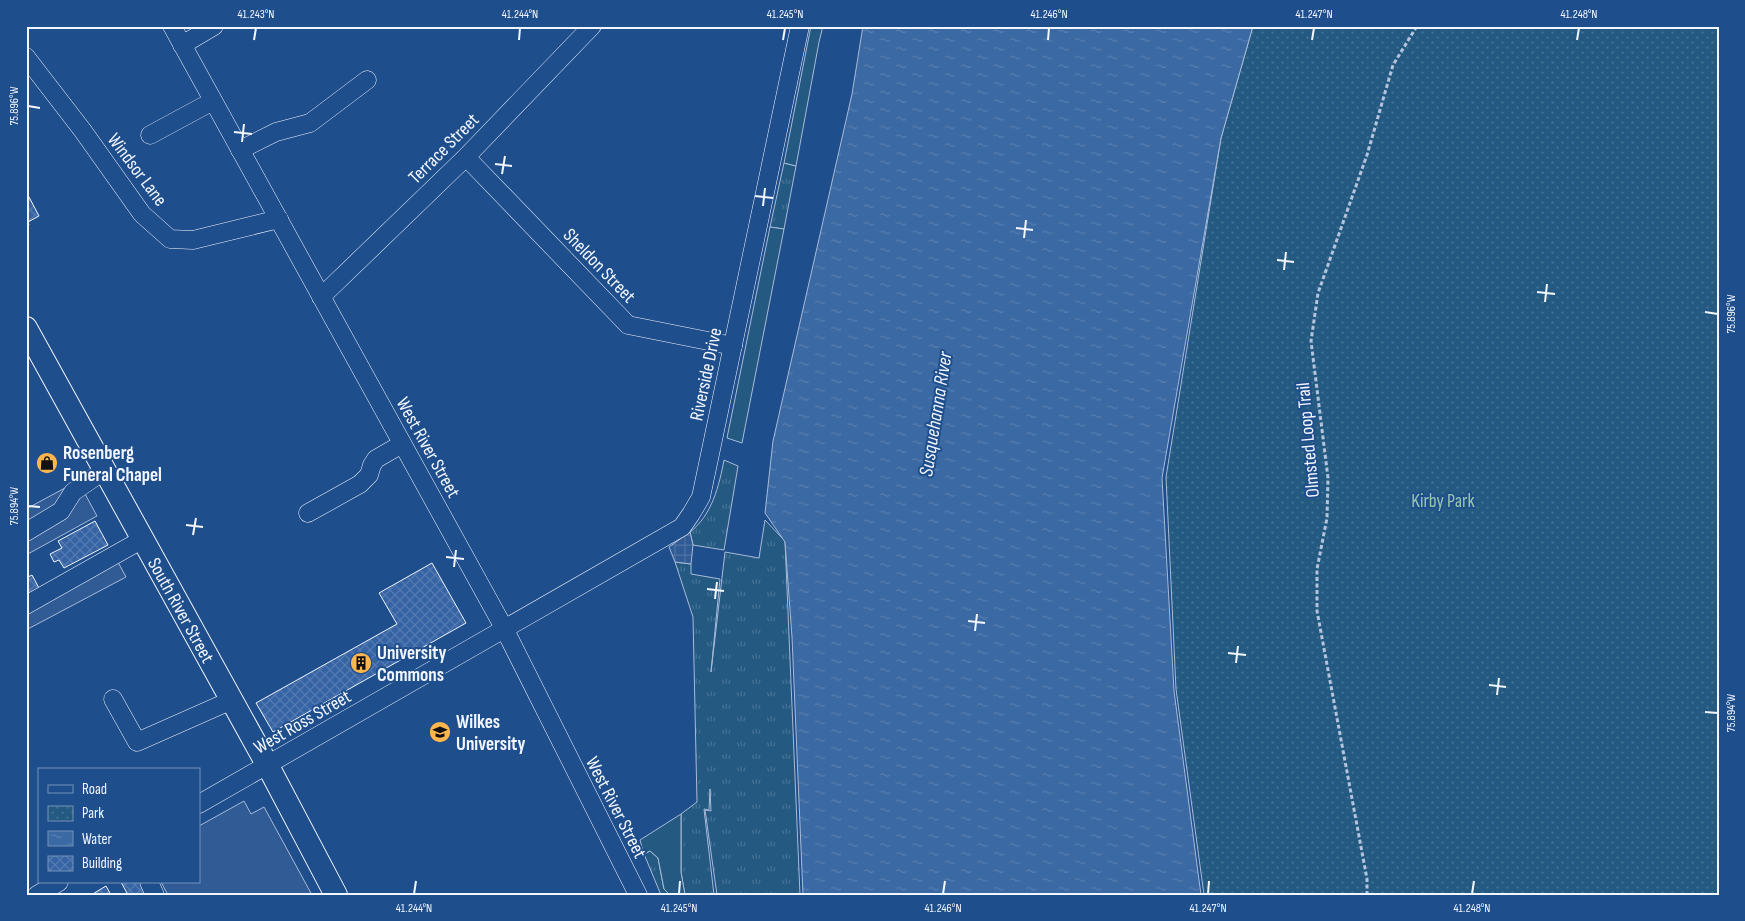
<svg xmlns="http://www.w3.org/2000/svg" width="1745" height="921" font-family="'Sofia Sans Condensed',sans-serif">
  <defs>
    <pattern id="grass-tufts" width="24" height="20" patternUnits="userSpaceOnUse" patternTransform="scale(1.25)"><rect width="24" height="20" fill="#245a82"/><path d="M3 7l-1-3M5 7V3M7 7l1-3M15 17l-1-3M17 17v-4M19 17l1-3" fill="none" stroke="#447295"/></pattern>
    <pattern id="park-dots" width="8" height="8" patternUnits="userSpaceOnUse" patternTransform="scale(1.25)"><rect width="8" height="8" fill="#245a82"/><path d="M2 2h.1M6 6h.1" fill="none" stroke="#447295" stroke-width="1.8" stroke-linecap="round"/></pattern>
    <pattern id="plaza-grid" width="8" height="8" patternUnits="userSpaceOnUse" patternTransform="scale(1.25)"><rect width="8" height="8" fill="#305b95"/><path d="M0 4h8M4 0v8" fill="none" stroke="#4e73a5"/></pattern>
    <pattern id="water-ripples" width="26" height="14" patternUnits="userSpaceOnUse" patternTransform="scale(1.25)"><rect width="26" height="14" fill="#3b69a3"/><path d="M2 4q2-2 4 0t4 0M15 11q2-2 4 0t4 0" fill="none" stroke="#587fb1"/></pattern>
    <pattern id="building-cross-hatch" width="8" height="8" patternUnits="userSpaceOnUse" patternTransform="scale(1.25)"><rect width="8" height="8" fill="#3563a3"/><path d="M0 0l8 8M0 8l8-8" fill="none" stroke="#537ab1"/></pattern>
  </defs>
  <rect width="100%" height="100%" fill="#1f4e8c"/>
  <g fill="url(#grass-tufts)" stroke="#a8bbd7">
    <polygon points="784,163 796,166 784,229 770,227"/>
    <path d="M724,460L738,466L724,550L693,545L690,532C712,515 719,486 724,460Z"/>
    <polygon points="765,520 785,541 800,895 717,895 705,810 711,811 710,789 709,810 704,809 714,895 685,895 681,872 681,814 697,802 693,617 675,562 691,564 691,574 720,579 711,672 725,552 759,558"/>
    <polygon points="650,851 658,858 664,889 670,895 661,895 644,854"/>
  </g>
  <polygon fill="url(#park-dots)" stroke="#a8bbd7" points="1253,26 1719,26 1719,895 1204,895 1176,689 1166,477 1221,138"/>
  <g fill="#245a82" stroke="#a8bbd7">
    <polygon points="811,26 823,26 819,42 796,166 784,163"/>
    <polygon points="770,227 784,229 742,443 727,438"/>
    <polygon points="681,814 681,872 685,895 670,895 664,889 658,858 650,851 644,854 640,840"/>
  </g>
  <g fill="#305b95" stroke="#a8bbd7">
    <polygon points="78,481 97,516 26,555 26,509"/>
    <polygon points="112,551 126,577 26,630 26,596"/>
    <polygon points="244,801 251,814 264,807 312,895 168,895 161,882 199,882 199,826"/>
  </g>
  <polygon fill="url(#plaza-grid)" stroke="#a8bbd7" points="690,532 693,545 691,564 675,562 669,547"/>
  <polygon fill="url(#water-ripples)" stroke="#a8bbd7" points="863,26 1253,26 1221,138 1162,478 1174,691 1201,895 803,895 792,637 785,542 765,513 773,441 852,94"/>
  <g fill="url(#building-cross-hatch)" stroke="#f2f6ff">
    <polygon points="29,197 39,216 28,222 29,225 26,226 26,198"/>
    <polygon points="95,521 108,545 64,568 59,560 54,562 50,554 62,548 58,541"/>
    <polygon points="432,563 466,623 273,732 256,703 397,624 379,593"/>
    <polygon points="32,575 40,590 26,597 26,578"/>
    <polygon points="121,882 143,882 146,895 128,895"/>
    <polygon points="106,886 111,895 91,895"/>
  </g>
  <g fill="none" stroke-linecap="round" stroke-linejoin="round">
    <g stroke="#f2f6ff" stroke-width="19">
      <g id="minor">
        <polyline points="172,26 504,628 638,895"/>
        <polyline points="182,45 214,26"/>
        <polyline points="26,57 83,131 142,214 170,239 193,240 279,219"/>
        <polyline points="150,135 213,101"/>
        <polyline points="240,150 276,132 310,123 367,80"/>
        <polyline points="466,157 628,325 733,346"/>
        <polyline points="321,297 466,157 592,26"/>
        <polyline points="308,513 360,484 369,475 372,465 376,459 402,444"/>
        <polyline points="26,532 61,511 73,492 105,470"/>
        <polyline points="26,605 143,539"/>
        <polyline points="113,699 137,742 232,700"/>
        <polyline points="199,804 682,527 691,514 701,497 800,26"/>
        <polyline points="149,882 155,895"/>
        <polyline points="37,895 59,882"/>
      </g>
    </g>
    <g stroke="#f2f6ff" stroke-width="24">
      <g id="major">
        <path id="s1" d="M26,328L268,766L336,895"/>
      </g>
    </g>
    <polyline stroke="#b3c4dc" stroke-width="3" stroke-dasharray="4 2.5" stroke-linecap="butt" points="1367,895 1367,879 1317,611 1317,569 1327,518 1328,478 1311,341 1318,293 1367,155 1393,65 1417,26"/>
    <use href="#minor" stroke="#1f4e8c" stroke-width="18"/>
    <use href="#major" stroke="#1f4e8c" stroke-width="22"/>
  </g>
  <path fill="none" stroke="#f2f6ff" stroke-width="2" d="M254,40L256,28M519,40L520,28M783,40L785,28M1048,40L1049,28M1312,40L1314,28M1577,40L1579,28M28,106L40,108M234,132L252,134M242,142L244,124M495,164L512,166M502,174L505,156M755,196L773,198M763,206L765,188M1016,228L1033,230M1024,238L1026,220M1277,260L1294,262M1284,270L1286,252M1537,292L1555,294M1545,302L1547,284M1705,312L1718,314M28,506L40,507M186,525L203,527M193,535L196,518M446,557L464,559M454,567L456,550M707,589L724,591M715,599L717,582M968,621L985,623M975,631L977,614M1228,653L1246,655M1236,663L1238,646M1489,685L1506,687M1497,695L1499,678M1705,712L1718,713M414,894L416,881M679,894L680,881M943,894L945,881M1208,894L1209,881M1472,894L1474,881"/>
  <defs>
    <g id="shop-disc" transform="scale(1.125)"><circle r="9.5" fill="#ffb74d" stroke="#1f4e8c"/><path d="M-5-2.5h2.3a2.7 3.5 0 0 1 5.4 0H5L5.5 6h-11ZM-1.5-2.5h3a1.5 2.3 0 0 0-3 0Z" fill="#111"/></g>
    <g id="building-disc" transform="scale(1.125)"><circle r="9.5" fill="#ffb74d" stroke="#1f4e8c"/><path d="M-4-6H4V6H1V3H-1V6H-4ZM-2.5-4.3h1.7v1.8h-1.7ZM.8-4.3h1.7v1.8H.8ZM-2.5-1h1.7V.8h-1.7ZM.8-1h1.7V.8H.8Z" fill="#111"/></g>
    <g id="university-disc" transform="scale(1.125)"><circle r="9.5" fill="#ffb74d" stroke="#1f4e8c"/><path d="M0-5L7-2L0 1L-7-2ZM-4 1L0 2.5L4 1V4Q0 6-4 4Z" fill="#111"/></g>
  </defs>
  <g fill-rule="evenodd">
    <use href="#shop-disc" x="47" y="463"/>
    <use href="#building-disc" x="361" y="663"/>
    <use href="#university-disc" x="440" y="732"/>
  </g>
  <g text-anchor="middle" stroke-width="4" stroke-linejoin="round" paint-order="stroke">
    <g font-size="19" fill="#f2f6ff" stroke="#1f4e8c">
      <text transform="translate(443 148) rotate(-45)" y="7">Terrace Street</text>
      <text transform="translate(138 169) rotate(53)" y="7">Windsor Lane</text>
      <text transform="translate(600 265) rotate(46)" y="7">Sheldon Street</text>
      <text transform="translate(705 374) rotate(-78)" y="7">Riverside Drive</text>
      <text transform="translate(1307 440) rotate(-95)" y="7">Olmsted Loop Trail</text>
      <text transform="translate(429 447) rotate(61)" y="7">West River Street</text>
      <text dy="7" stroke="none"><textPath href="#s1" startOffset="322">South River Street</textPath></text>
      <text transform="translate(302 721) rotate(-30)" y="7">West Ross Street</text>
      <text transform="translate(617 807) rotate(63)" y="7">West River Street</text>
    </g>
    <g font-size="19" font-weight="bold" fill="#f2f6ff" stroke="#1f4e8c" text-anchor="start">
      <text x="63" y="459">Rosenberg<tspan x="63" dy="22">Funeral Chapel</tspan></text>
      <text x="377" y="659">University<tspan x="377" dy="22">Commons</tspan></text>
      <text x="456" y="728">Wilkes<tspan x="456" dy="22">University</tspan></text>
    </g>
    <g font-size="19" fill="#97c8a6" stroke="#1f4e8c">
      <text x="1443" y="507">Kirby Park</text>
    </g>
    <g font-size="20" font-style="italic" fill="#f2f6ff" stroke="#1f4e8c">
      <text transform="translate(935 414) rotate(-81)" y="7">Susquehanna River</text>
    </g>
  </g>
  <rect width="1745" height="921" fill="none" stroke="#1f4e8c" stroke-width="55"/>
  <rect x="38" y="768" width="162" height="115" fill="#1f4e8c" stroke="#7391ba"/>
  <rect x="48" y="785" width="25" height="8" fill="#1f4e8c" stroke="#7391ba"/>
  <text x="82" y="794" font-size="15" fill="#f2f6ff">Road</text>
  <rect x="48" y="806" width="25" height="15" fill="url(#park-dots)" stroke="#7391ba"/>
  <text x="82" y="818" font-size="15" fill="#f2f6ff">Park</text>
  <rect x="48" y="831" width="25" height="15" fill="url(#water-ripples)" stroke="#7391ba"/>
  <text x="82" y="844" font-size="15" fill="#f2f6ff">Water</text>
  <rect x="48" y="856" width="25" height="15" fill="url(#building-cross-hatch)" stroke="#7391ba"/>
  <text x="82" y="868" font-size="15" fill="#f2f6ff">Building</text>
  <rect x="28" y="28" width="1690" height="866" fill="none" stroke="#f2f6ff" stroke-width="2"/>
  <g font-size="12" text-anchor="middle" fill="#f2f6ff">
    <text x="256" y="18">41.243°N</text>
    <text x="520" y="18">41.244°N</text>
    <text x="785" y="18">41.245°N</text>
    <text x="1049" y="18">41.246°N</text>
    <text x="1314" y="18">41.247°N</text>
    <text x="1579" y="18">41.248°N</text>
    <text transform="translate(14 106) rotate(-90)" y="4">75.896°W</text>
    <text transform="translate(1731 314) rotate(-90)" y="4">75.896°W</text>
    <text transform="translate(14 506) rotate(-90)" y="4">75.894°W</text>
    <text transform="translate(1731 713) rotate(-90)" y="4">75.894°W</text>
    <text x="414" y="912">41.244°N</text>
    <text x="679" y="912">41.245°N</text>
    <text x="943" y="912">41.246°N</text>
    <text x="1208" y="912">41.247°N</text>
    <text x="1472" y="912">41.248°N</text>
  </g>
</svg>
